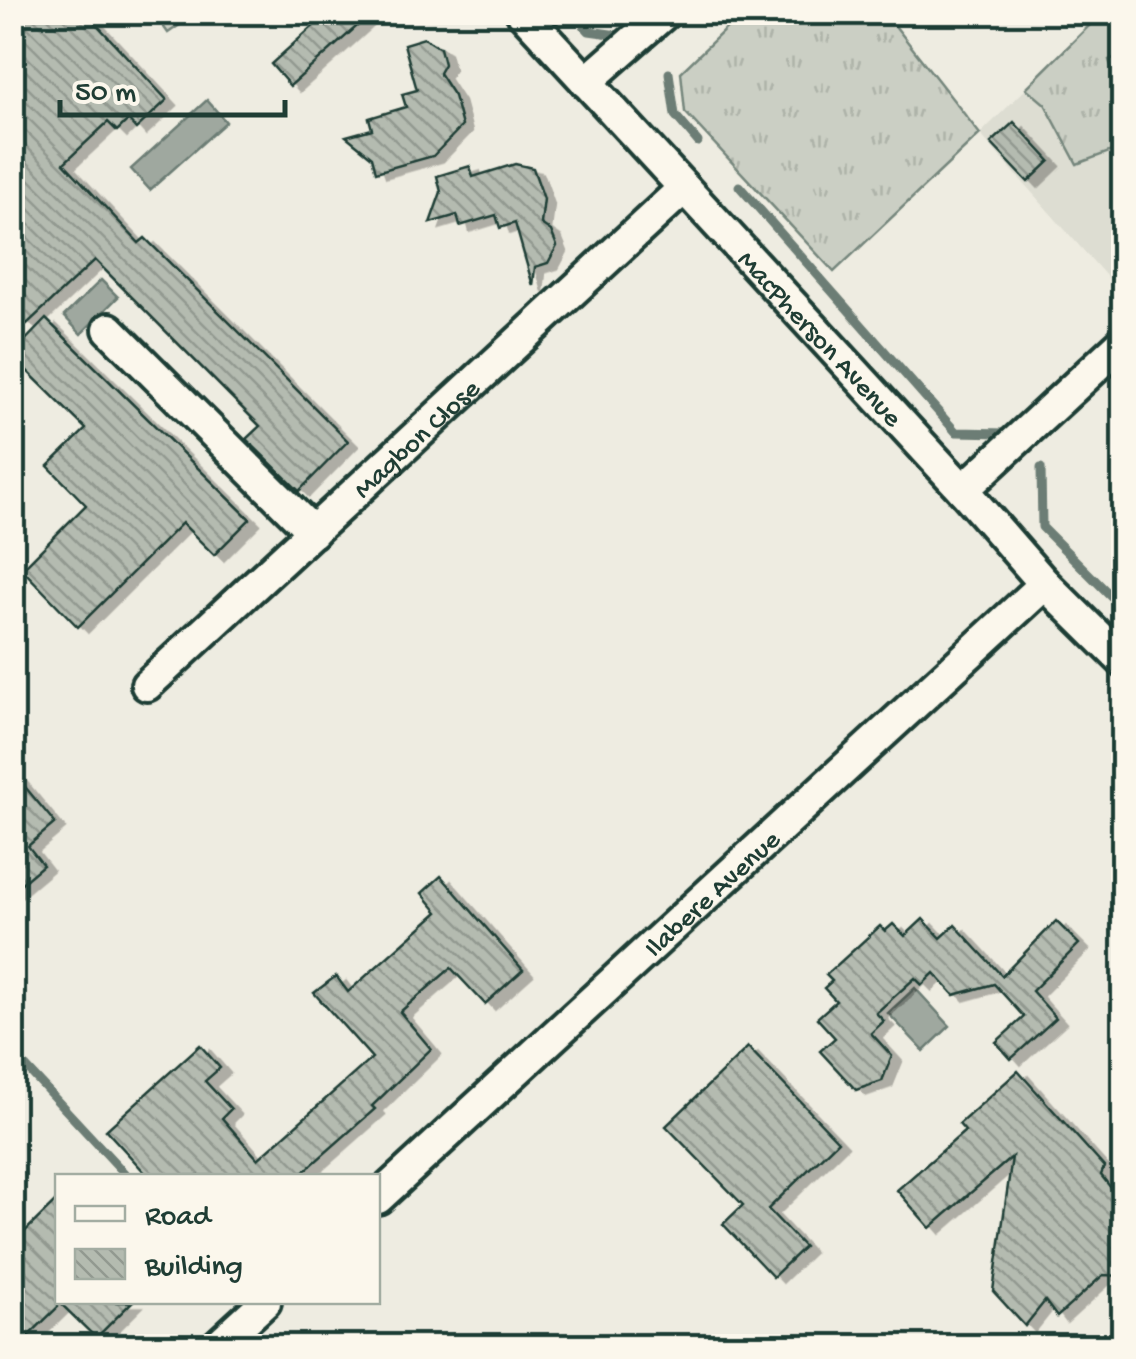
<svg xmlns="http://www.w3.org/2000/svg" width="1136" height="1359" font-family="'Gochi Hand',sans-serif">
  <defs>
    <pattern id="grass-tufts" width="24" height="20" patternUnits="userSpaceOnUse" patternTransform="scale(2.5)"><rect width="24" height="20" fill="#cbcfc4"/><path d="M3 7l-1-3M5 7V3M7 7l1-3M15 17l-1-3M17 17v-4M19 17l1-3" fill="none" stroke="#aeb3a9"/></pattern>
    <pattern id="building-back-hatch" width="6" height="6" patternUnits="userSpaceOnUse" patternTransform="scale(2.5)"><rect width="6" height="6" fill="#b4bbb0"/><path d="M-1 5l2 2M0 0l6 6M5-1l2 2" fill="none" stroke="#929990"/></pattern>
    <filter id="shadow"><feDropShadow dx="10" dy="5.5" stdDeviation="0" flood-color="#0004"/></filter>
  </defs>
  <rect width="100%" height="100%" fill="#eeece1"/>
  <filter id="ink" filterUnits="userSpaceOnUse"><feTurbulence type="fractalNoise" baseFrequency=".01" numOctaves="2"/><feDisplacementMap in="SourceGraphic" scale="20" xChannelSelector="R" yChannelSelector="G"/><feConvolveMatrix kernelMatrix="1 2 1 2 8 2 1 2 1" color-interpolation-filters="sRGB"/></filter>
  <g filter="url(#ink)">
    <polygon fill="#ddddd2" points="1103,13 1123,13 1123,295 980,134"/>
    <g fill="url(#grass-tufts)" stroke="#75867c" stroke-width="2.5">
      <polygon points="743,12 885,13 980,134 834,272 685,112 681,72"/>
      <polygon points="1103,12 1123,13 1123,54 1109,60 1123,101 1123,147 1077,164 1045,104 1026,88"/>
    </g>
    <polygon fill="#cbcfc4" stroke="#75867c" stroke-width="2.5" points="154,13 197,13 168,33"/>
    <g fill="#9fa89f" stroke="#6c7d74" stroke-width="2.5">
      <polygon points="207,100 226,122 150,190 131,169"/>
      <polygon points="101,280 118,297 81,334 64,316"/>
      <polygon points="915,988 950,1026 924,1051 888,1013"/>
    </g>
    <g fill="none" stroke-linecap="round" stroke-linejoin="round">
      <g stroke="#6c7d74" stroke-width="9">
        <polyline points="572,12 589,31 625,36"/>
        <polyline points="669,73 675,115 698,142"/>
        <polyline points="739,186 956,432 1006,433"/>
        <polyline points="1041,468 1042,527 1112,597"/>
        <polyline points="12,1052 127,1176"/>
      </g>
    </g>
    <g fill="url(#building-back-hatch)" stroke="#1f3d34" stroke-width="2.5" filter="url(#shadow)">
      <polygon points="12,12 85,12 167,100 136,129 128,120 117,131 108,122 64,163 139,243 145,238 348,441 299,491 246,439 260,426 95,260 27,324 12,308 12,239 23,229 12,217"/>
      <polygon points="329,12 373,12 290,86 271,64"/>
      <polygon points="424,38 440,48 444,64 439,73 454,96 462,126 433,156 376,172 372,157 346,136 372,129 369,118 406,107 402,94 417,90 404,44"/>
      <polygon points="1014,122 1050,161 1028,182 991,143"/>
      <polygon points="515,164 533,168 544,199 541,224 551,231 557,246 548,263 535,267 533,286 515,223 500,228 496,215 460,226 457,215 430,223 441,192 437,176 470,166 473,177"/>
      <polygon points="46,319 250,519 214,555 182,523 78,627 22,569 86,505 48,466 86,429 12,356 12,354"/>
      <polygon points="12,771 55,823 28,846 43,865 12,891"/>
      <polygon points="441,876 523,970 485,1004 451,968 400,1012 431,1049 372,1106 375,1109 299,1176 148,1176 106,1130 200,1045 220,1068 205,1081 231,1109 222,1118 258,1159 372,1058 314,993 336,976 348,992 438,912 422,893"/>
      <polygon points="923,919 941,938 955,925 1002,976 1056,921 1079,944 1032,991 1056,1018 1011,1059 996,1042 1024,1017 994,984 954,995 934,973 922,985 915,978 876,1013 884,1021 871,1033 892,1056 882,1081 856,1090 820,1051 835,1038 817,1018 836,1001 824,988 832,981 826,975 880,926 885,931 893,924 905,936"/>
      <polygon points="748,1047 838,1141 768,1209 804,1247 773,1277 723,1224 743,1205 666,1126"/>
      <polygon points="1018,1071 1104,1167 1101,1175 1124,1205 1121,1276 1103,1275 1057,1317 1045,1301 1025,1326 993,1291 1012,1157 930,1228 897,1190 965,1131 959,1124"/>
      <polygon points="58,1199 58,1307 18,1346 12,1346 12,1244"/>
      <polygon points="59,1302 132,1302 96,1338"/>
    </g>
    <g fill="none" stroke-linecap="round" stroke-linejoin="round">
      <g stroke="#1f3d34" stroke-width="38">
        <g id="minor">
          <path id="s1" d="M522,12L963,490L1045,584L1124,662"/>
          <polyline points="586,82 666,12"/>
          <polyline points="109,329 313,532"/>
          <polyline points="963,490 1124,341"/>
          <path id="s2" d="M147,685L684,188"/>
          <path id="s3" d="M378,1198L1045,584"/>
          <polyline points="217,1346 265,1302"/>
        </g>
      </g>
      <use href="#minor" stroke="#fbf7ec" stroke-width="30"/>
    </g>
  </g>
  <g text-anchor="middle" stroke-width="9" stroke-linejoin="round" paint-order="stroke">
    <g font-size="28" fill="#1f3d34" stroke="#fbf7ec">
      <text dy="10" stroke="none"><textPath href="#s1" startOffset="442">MacPherson Avenue</textPath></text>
      <text dy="10" stroke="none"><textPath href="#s2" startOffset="365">Magbon Close</textPath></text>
      <text dy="10" stroke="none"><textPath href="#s3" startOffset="452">Ilabere Avenue</textPath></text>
    </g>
  </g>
  <rect width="1136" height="1359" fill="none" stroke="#fbf7ec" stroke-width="50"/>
  <rect x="25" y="25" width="1086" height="1309" fill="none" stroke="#1f3d34" stroke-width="4" filter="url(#ink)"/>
  <rect x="55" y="1174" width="325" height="130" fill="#fbf7ec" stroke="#a3ada2" stroke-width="2.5"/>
  <rect x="75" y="1206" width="50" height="15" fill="#fbf7ec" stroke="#a3ada2" stroke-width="2.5"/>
  <text x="145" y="1224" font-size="30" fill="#1f3d34">Road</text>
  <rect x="75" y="1249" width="50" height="30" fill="url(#building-back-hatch)" stroke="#a3ada2" stroke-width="2.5"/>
  <text x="145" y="1274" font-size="30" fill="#1f3d34">Building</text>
  <path d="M60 100v15h225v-15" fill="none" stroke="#1f3d34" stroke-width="5"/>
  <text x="75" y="100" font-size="30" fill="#1f3d34" stroke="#fbf7ec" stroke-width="8" paint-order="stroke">50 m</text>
</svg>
